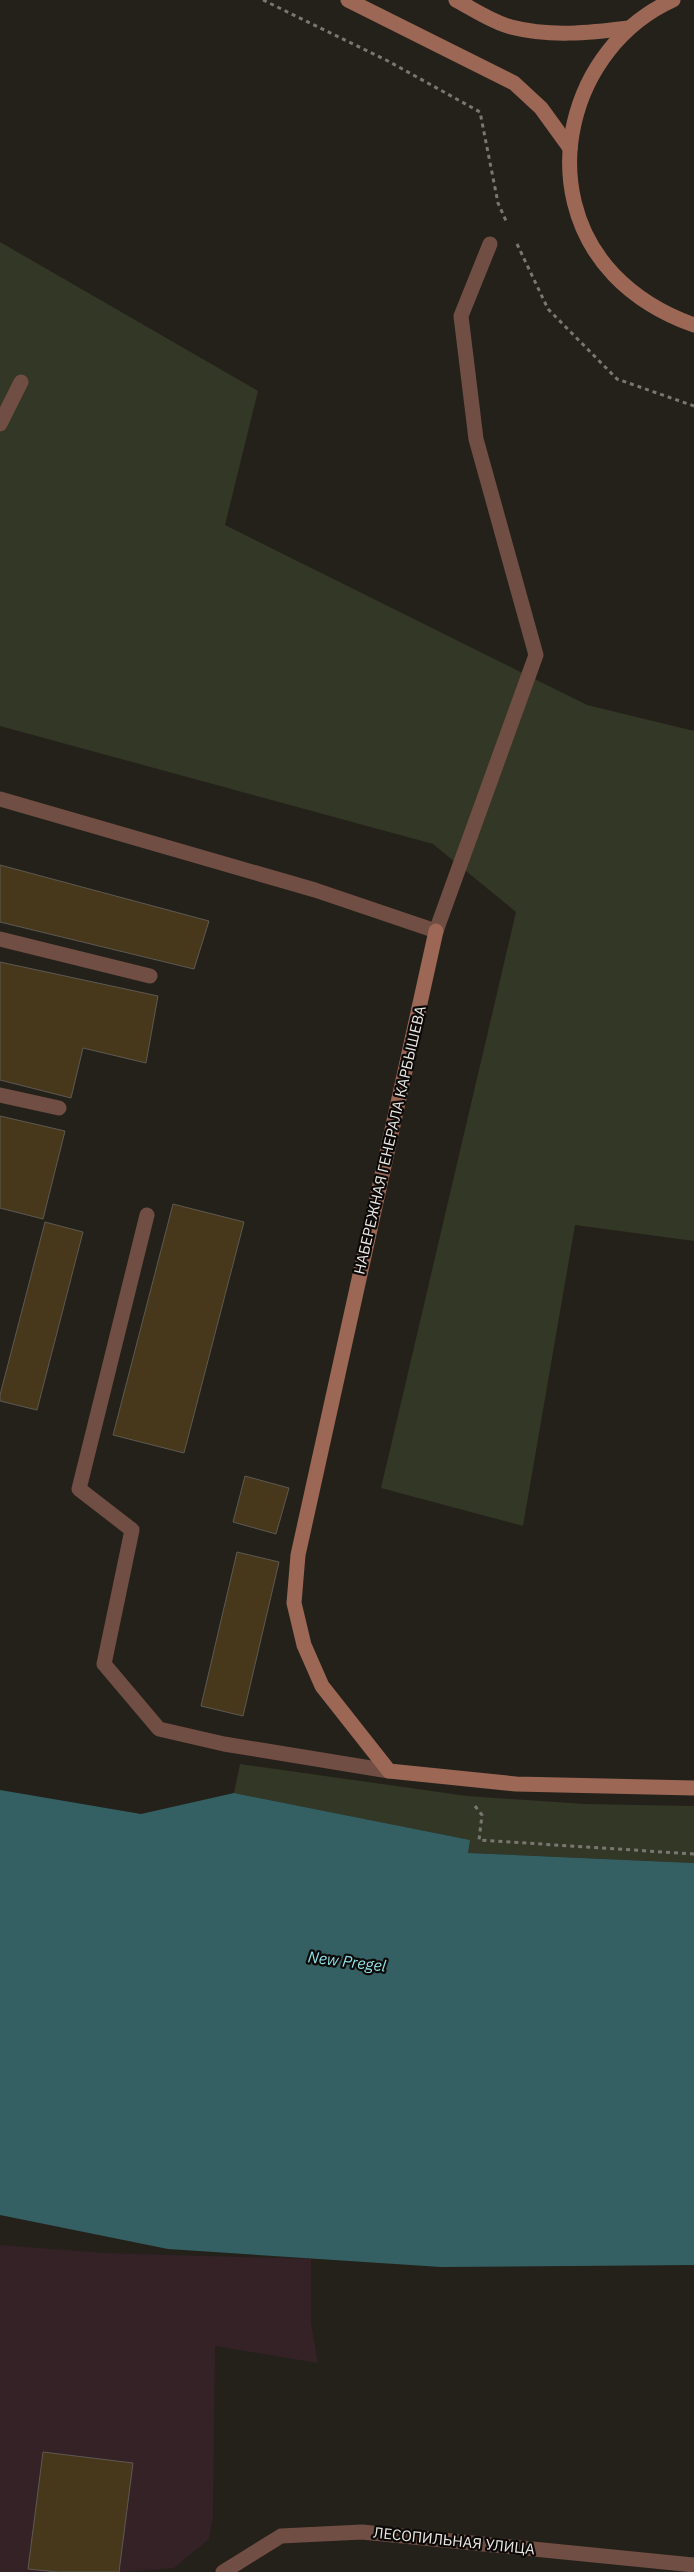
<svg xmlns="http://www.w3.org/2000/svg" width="694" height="2572" font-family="'IBM Plex Sans',sans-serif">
  <rect width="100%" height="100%" fill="#24211b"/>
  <polygon fill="#352227" points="0,2245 103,2253 311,2259 311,2323 318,2363 215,2346 213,2516 209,2539 174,2568 121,2572 0,2572"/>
  <g fill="#333725">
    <polygon points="0,242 258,391 225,525 587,705 694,731 694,1241 575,1225 523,1526 381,1488 516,912 433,844 0,726"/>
    <polygon points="240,1764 467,1796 585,1804 694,1806 694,1863 468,1853 469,1840 234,1793"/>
  </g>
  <polygon fill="#346063" points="0,1790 141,1814 234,1793 470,1840 468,1853 694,1863 694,2265 441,2267 168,2249 0,2215"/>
  <g fill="#48381b" stroke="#5d5952">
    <polygon points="0,865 209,921 194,969 0,922"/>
    <polygon points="0,962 158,996 146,1063 83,1048 71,1098 0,1080"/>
    <polygon points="0,1116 65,1131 43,1219 0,1208"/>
    <polygon points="173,1204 244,1222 184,1453 113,1435"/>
    <polygon points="45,1222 83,1232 37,1410 0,1401 0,1395"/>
    <polygon points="245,1476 289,1488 276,1534 233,1522"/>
    <polygon points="237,1552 279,1562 243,1716 201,1706"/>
    <polygon points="43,2452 133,2463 119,2572 58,2572 28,2569"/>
  </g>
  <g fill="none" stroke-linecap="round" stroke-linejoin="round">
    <g stroke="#7a7772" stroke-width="3" stroke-dasharray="4 4" stroke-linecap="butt">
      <polyline points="263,0 388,61 480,112 498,203 507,223"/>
      <polyline points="517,244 548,309 617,379 694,406"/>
      <polyline points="475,1806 482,1815 479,1840 694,1854"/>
    </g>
    <g stroke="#704e43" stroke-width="15">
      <polyline points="0,424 21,382"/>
      <polyline points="436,931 536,655 476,439 461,316 490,244"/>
      <polyline points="0,939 150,976"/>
      <polyline points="0,1095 59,1108"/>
      <polyline points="147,1215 79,1489 132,1530 104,1664 159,1729 224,1744 389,1771"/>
    </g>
    <g stroke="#704e43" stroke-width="15">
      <polyline points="0,799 315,890 436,931"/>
      <polyline points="223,2572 281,2536 362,2532 694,2565"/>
    </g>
    <g stroke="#9c6755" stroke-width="15">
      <polyline points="348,0 514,83 541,108 570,148"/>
      <path d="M456,0C473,9 492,22 511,27C550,37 589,33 629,28"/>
      <path d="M673,0C569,47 533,190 614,275C637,299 663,314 694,325"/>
      <polyline points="436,931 298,1555 294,1603 304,1645 322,1686 389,1771 516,1784 694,1788"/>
    </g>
  </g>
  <g text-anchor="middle" stroke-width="4.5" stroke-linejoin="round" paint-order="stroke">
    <g font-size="15" fill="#eae7e3" stroke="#0c0a08">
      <text transform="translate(390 1140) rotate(-77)" y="5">НАБЕРЕЖНАЯ ГЕНЕРАЛА КАРБЫШЕВА</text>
      <text transform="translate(454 2541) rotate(6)" y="5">ЛЕСОПИЛЬНАЯ УЛИЦА</text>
    </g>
    <g font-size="16" font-style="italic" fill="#8edee3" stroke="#0c0a08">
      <text transform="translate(347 1961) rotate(7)" y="6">New Pregel</text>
    </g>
  </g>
</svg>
